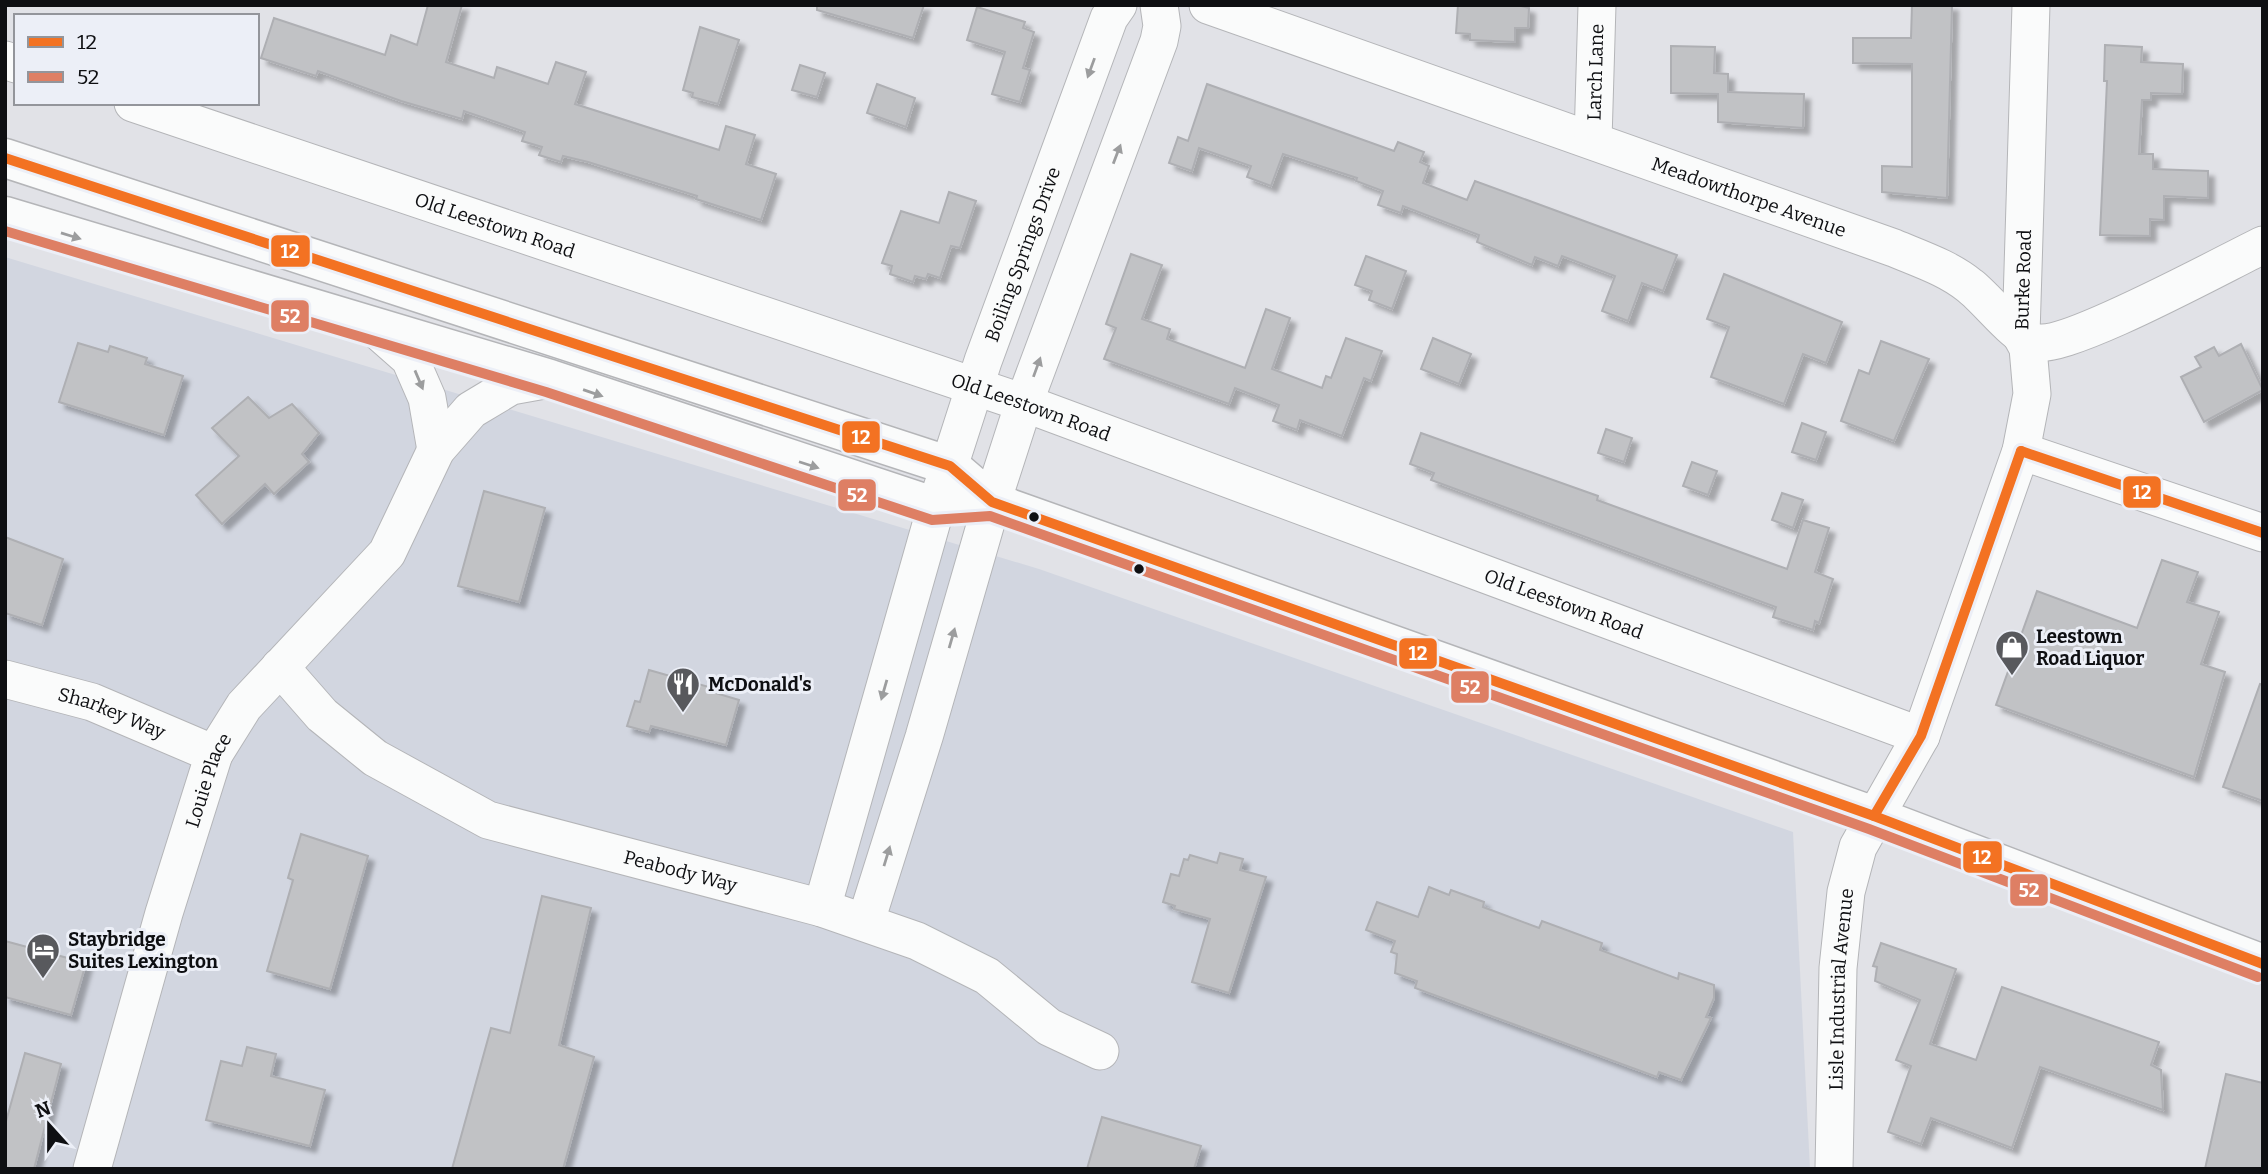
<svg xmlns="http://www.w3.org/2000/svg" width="2268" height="1174" font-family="Bitter,serif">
  <defs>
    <filter id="shadow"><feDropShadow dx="6" dy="6" stdDeviation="2" flood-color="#0004"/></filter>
  </defs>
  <rect width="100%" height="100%" fill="#e1e2e7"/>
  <polygon fill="#d2d6e0" points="5,257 1039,569 1793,832 1810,1169 5,1169"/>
  <g fill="#c1c2c5" stroke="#aeafb3" stroke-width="2" filter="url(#shadow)">
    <polygon points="428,5 462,5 446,62 494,78 497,67 548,84 556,62 586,72 575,104 719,150 726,126 755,135 746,164 776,174 761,220 696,199 697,196 588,162 563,156 561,162 539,155 542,147 522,141 525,132 464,111 462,119 401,101 318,71 316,76 261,58 274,18 385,55 391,35 417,45"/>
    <polygon points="817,5 924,5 913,38 817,10"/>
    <polygon points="1458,5 1517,5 1529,8 1528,28 1515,28 1515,42 1470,40 1470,34 1456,33"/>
    <polygon points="1912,5 1952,5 1947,198 1882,192 1882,166 1912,167 1912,64 1853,63 1853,38 1911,38"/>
    <polygon points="977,7 1025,22 1023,28 1034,32 1023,68 1030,70 1020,102 992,94 1005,52 967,40"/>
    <polygon points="700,27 739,40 718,104 692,97 693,93 683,90"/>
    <polygon points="2105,45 2142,47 2141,62 2183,64 2182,94 2151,93 2151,100 2142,100 2139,154 2153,154 2153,169 2208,171 2208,198 2164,196 2164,220 2150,219 2150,236 2100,235 2107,81 2104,81"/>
    <polygon points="1671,46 1715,47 1714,73 1728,74 1728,92 1804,94 1803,128 1718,122 1718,94 1671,93"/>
    <polygon points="800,65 825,73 817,97 792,90"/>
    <polygon points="877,84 915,98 906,127 867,113"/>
    <polygon points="1207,84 1394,151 1398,142 1424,152 1420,162 1429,166 1423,183 1467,200 1475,181 1677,255 1663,291 1642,283 1628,321 1602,311 1615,276 1562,256 1558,266 1535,257 1532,265 1477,242 1479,235 1403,206 1401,213 1378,205 1383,191 1356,181 1357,178 1283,154 1271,186 1247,177 1251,166 1199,148 1192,171 1169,163 1178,137 1188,141"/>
    <polygon points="949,192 976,201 960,248 951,246 940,278 928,274 926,279 915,276 913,282 890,274 892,266 882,263 901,211 939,223"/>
    <polygon points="1131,254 1162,265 1142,319 1170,329 1167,339 1245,368 1266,309 1290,318 1272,369 1322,388 1326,376 1331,378 1346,338 1382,351 1371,381 1364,378 1342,436 1300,420 1297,430 1273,421 1279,405 1235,388 1229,404 1104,359 1116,328 1106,324"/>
    <polygon points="1366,256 1406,271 1392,309 1369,300 1372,291 1355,285"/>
    <polygon points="1724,274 1842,322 1826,363 1803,354 1784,404 1711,377 1729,327 1707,319"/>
    <polygon points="1433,338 1471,354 1459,384 1421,369"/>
    <polygon points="1881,341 1929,359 1894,441 1841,421 1859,370 1869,374"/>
    <polygon points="78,343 108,352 110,346 147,358 145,364 183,376 164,435 59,402"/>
    <polygon points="2241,344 2263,390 2204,422 2181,377 2201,367 2195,357 2214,347 2219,356"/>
    <polygon points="248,397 269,418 292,404 319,433 302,454 309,462 274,494 265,484 222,524 196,495 239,456 212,428"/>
    <polygon points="1802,423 1826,432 1816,460 1792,452"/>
    <polygon points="1606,429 1632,438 1624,462 1598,453"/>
    <polygon points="1421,433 1598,496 1597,500 1787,569 1803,520 1829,528 1815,572 1833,579 1819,623 1815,621 1813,630 1773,617 1776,607 1431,480 1434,473 1410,464"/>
    <polygon points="1692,462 1717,471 1708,495 1683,486"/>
    <polygon points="484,491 545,508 519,602 458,586"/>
    <polygon points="1782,493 1803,500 1793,528 1772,520"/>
    <polygon points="5,537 63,559 42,625 5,613"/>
    <polygon points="2162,560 2198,572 2187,602 2219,612 2201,664 2225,672 2194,777 1996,705 2037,591 2137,628"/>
    <polygon points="649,670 709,687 712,692 739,700 726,745 651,726 649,732 627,726 635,701 640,702"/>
    <polygon points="2260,684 2263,685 2263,801 2223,787"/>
    <polygon points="301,834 368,856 330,989 267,971 293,880 288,878"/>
    <polygon points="1220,853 1243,859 1240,870 1266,877 1229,993 1192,982 1210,919 1174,909 1175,906 1163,902 1171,874 1179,876 1184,859 1188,860 1190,855 1217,863"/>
    <polygon points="1429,887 1449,895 1451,890 1484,902 1483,907 1539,928 1542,921 1602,943 1600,950 1678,979 1679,973 1714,985 1714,998 1706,1017 1711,1018 1681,1080 1659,1072 1657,1077 1415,988 1417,981 1395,973 1397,954 1391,952 1395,941 1366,930 1377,902 1418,917"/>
    <polygon points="542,896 591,908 559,1045 594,1057 563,1169 452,1169 491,1028 510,1033"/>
    <polygon points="5,941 86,963 71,1015 5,997"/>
    <polygon points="1881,943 1956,969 1930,1044 1976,1060 2002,987 2159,1042 2151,1065 2161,1070 2163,1110 2040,1067 2012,1148 1931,1118 1921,1144 1888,1132 1911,1066 1896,1060 1920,1000 1875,981 1877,967 1873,966"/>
    <polygon points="247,1047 276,1054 271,1076 325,1090 310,1146 206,1120 221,1061 242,1066"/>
    <polygon points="25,1053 61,1064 34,1169 5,1169 5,1125"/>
    <polygon points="2226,1074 2263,1083 2263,1169 2205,1169"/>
    <polygon points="1102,1117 1201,1146 1194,1169 1087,1169"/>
  </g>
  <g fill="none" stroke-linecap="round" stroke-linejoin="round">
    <g stroke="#b4b5b8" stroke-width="39">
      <g id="minor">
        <path id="s1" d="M1208,5L1894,248C1920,259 1948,268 1970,286C1987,299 2016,337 2034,342C2066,351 2225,263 2263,245"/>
        <polyline points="5,60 16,64"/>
        <path id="s2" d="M133,103L1024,403L1921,736"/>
        <path id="s3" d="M1593,140L1597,5"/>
        <polyline points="376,329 410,359 427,398 436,450"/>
        <polyline points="2021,451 2263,533"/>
        <path id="s4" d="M280,667L322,715L375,758L488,820L822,908L917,941L987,976L1049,1027L1100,1051"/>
        <path id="s5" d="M5,679L92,702L214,754"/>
        <path id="s6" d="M822,908L936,507L983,361L1109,18L1118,5"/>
        <polyline points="866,921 924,737 992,502 1024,403 1159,41 1162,26 1159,5"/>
        <path id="s7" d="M92,1169L164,913L214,754L244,706L387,553L436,450L471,410L511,386L550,379"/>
        <path id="s8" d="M1834,1169L1838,968L1846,892L1858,847L1921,736L2021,451L2032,394L2028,348L2021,335L2031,5"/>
      </g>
    </g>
    <g stroke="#b4b5b8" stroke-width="41">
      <g id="major">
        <polyline points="5,158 950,466 992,502 1874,816 2263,964"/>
        <polyline points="5,216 550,379 936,507 992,502"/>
      </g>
    </g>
    <use href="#minor" stroke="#fafbfb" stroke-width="37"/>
    <use href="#major" stroke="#fafbfb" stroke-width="38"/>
    <g stroke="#eceff7" stroke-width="16">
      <g id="bus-1">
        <polyline points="5,158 950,466 992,502 1874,816 2263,964"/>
        <polyline points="2021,451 2263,533"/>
        <polyline points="1874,816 1921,736 2021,451"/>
      </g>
    </g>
    <g stroke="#eceff7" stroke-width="16">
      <polyline id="bus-2" points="5,231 546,392 932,520 990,516 1869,829 2258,977"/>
    </g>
    <use href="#bus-1" stroke="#f37222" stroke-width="10"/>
    <use href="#bus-2" stroke="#de7f64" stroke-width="10"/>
  </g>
  <defs><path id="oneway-solid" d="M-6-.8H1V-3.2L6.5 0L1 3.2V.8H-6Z" transform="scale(1.75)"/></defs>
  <g fill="#9c9d9e">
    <use href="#oneway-solid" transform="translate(1091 68) rotate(110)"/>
    <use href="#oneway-solid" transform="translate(1117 154) rotate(-69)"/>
    <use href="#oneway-solid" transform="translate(71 236) rotate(17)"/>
    <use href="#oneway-solid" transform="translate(1037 367) rotate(-70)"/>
    <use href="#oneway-solid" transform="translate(419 380) rotate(67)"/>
    <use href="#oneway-solid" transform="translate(593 393) rotate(19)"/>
    <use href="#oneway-solid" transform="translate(809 465) rotate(18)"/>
    <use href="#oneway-solid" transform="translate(952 638) rotate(-74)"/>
    <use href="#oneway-solid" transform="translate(884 690) rotate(106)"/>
    <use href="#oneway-solid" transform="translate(887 856) rotate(-73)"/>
  </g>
  <defs>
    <g id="shop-pin" transform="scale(1.75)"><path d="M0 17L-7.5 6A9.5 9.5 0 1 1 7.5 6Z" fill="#58595d" stroke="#eceff7"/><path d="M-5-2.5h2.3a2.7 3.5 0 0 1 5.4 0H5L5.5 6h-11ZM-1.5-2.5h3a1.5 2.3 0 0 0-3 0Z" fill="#fff"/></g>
    <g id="restaurant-pin" transform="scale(1.75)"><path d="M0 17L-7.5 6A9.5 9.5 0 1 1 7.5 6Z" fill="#58595d" stroke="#eceff7"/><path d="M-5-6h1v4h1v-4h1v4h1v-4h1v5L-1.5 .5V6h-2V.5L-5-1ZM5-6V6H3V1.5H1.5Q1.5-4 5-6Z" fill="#fff"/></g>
    <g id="hotel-pin" transform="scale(1.75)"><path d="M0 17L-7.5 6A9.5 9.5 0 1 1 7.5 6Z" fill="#58595d" stroke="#eceff7"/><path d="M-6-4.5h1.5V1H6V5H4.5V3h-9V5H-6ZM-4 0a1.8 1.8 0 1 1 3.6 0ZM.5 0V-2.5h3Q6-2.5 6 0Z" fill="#fff"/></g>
  </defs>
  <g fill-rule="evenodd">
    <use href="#shop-pin" x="2012" y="647"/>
    <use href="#restaurant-pin" x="683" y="684"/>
    <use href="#hotel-pin" x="43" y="950"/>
  </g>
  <g fill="#0e0f12" stroke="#eceff7" stroke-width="2.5">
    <circle cx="1034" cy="517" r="6"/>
    <circle cx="1139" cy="569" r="6"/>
  </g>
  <g text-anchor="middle" stroke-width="6" stroke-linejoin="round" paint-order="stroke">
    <g font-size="19" fill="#0e0f12" stroke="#eceff7">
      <text dy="7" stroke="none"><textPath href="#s3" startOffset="68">Larch Lane</textPath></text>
      <text dy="7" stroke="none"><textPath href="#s1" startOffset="574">Meadowthorpe Avenue</textPath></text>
      <text dy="7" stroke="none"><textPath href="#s2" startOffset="382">Old Leestown Road</textPath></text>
      <text dy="7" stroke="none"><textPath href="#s6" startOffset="684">Boiling Springs Drive</textPath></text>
      <text dy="7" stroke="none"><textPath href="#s8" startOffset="928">Burke Road</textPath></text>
      <text dy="7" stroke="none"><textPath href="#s2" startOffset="948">Old Leestown Road</textPath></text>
      <text dy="7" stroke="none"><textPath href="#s2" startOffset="1516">Old Leestown Road</textPath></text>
      <text dy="7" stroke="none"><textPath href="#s5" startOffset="112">Sharkey Way</textPath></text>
      <text dy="7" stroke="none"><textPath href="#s7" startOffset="406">Louie Place</textPath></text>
      <text dy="7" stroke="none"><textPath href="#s4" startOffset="460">Peabody Way</textPath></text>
      <text dy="7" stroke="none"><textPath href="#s8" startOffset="180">Lisle Industrial Avenue</textPath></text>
    </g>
    <g font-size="19" font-weight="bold" fill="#0e0f12" stroke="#eceff7" text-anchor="start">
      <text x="2036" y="643">Leestown<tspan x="2036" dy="22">Road Liquor</tspan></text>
      <text x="708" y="691">McDonald's</text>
      <text x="68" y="946">Staybridge<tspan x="68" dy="22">Suites Lexington</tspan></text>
    </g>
  </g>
  <g stroke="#eceff7" stroke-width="2.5">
    <rect x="270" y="234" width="41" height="34" rx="7" fill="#f37222"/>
    <rect x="270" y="299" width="40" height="34" rx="7" fill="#de7f64"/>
    <rect x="841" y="420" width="40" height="34" rx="7" fill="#f37222"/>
    <rect x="2122" y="475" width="40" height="34" rx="7" fill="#f37222"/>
    <rect x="837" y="478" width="40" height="34" rx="7" fill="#de7f64"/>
    <rect x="1398" y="637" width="40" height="33" rx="7" fill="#f37222"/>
    <rect x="1450" y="670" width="40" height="34" rx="7" fill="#de7f64"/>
    <rect x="1962" y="840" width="41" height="34" rx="7" fill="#f37222"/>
    <rect x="2009" y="873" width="40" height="34" rx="7" fill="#de7f64"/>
  </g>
  <g font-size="19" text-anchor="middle" font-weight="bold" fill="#fff">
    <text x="290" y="258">12</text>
    <text x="290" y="323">52</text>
    <text x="861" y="444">12</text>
    <text x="2142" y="499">12</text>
    <text x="857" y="502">52</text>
    <text x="1418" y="660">12</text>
    <text x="1470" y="694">52</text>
    <text x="1982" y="864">12</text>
    <text x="2029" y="897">52</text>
  </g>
  <rect width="2268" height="1174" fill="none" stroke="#0e0f12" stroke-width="14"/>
  <rect x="14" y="14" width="245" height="91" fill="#eceff7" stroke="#93959b" stroke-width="2"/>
  <rect x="28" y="37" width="35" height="10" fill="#f37222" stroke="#93959b" stroke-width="2"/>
  <text x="77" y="49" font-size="21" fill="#0e0f12">12</text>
  <rect x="28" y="72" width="35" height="10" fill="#de7f64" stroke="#93959b" stroke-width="2"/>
  <text x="77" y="84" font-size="21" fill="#0e0f12">52</text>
  <g transform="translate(49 1125) rotate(339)" stroke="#eceff7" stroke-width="5" paint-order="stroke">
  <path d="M0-5L12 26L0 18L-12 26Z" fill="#0e0f12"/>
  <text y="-10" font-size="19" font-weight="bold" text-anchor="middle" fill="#0e0f12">N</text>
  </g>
</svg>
